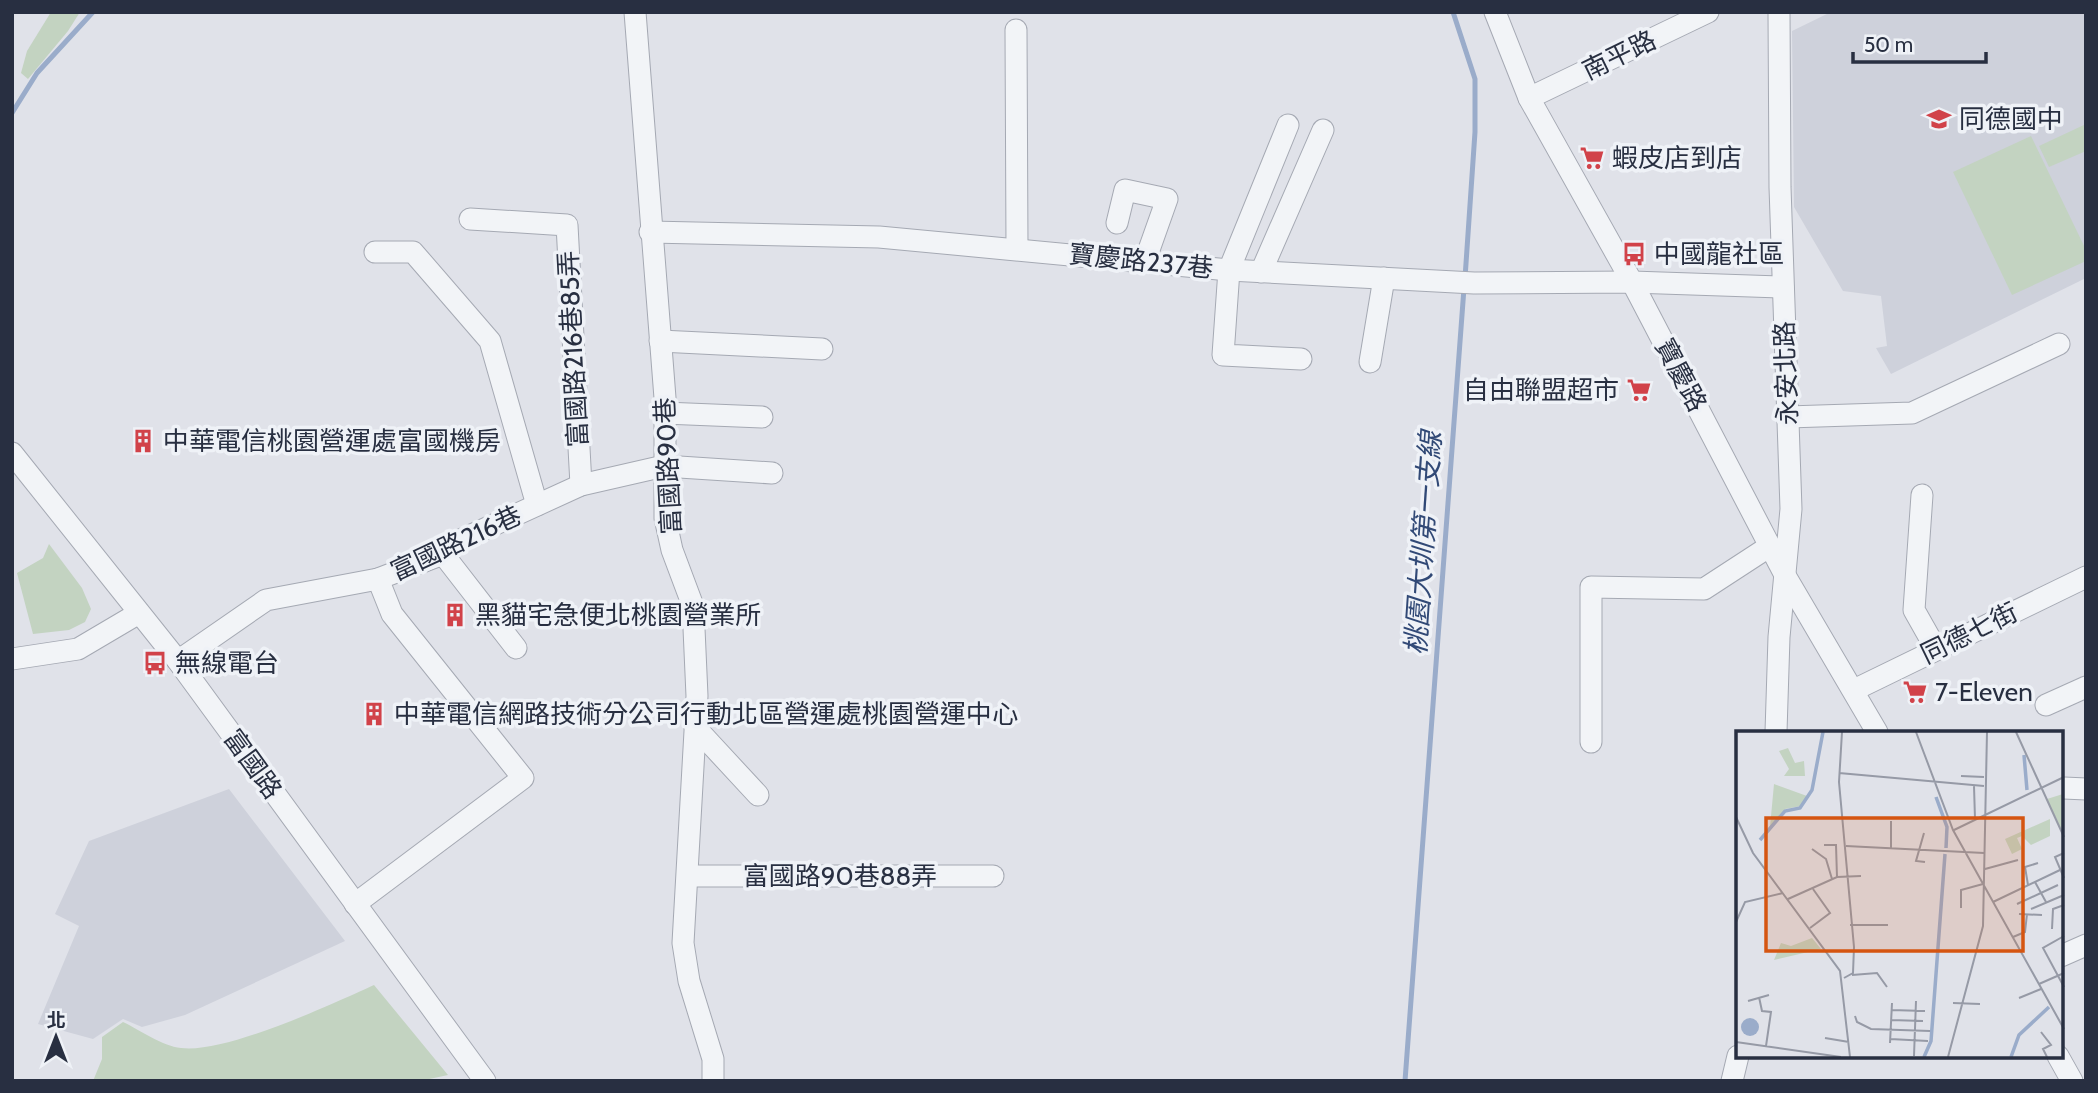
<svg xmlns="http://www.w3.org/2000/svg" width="2098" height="1093" font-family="Cabin,'Noto Sans TC',sans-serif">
  <rect width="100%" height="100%" fill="#e0e2e9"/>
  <g fill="#ced1db">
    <polygon points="1831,12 2086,12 2086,278 1891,374 1876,348 1887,346 1881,296 1843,291 1794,207 1792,31"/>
    <polygon points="229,789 345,941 185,1015 142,1027 123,1019 93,1039 38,1024 79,926 55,914 89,841"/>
  </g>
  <g fill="#c3d3c1">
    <polygon points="51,12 80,12 68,31 28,79 21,73 27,51"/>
    <polygon points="2086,124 2086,151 2049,167 2039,146"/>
    <polygon points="2031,136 2086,250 2086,261 2012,295 1953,172"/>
    <polygon points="49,544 82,588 91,609 85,622 69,630 33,634 17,573 43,558"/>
    <path d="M374,985L448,1075L420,1081H93L102,1059V1037L123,1022C140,1030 162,1046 181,1048C225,1054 332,1004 374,985Z"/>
  </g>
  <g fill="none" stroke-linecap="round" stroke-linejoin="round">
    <g stroke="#9aacca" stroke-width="5">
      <polyline points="1453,12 1475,79 1475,132 1465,278"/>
      <polyline points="12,113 37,73 93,12"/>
      <polyline points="1405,1081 1464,288"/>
    </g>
    <g stroke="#a5a9b3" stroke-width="23">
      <g id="minor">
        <polyline points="635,12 665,398 665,518 672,550 693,606 697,696 683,943 689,981 713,1059 713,1081"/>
        <polyline points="1495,12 1529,98 1632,282 1786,577 1877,732"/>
        <polyline points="1016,30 1017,248"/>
        <polyline points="1529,98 1708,12"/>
        <polyline points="1288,125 1229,270 1223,355 1301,359"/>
        <polyline points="470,219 567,225 581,485"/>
        <polyline points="1117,223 1125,190 1167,199 1145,261"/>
        <polyline points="650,232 879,237 1229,270 1474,283 1632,282 1783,287"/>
        <polyline points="375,252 413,252 490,341 537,505"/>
        <polyline points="1261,272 1323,130"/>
        <polyline points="660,341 822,349"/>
        <polyline points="1370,362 1384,278"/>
        <polyline points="664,413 762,417"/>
        <polyline points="1788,417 1912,413 2059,344"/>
        <polyline points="12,453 178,661 485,1081"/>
        <polyline points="1922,495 1914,610 1936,649"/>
        <polyline points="443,554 516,648"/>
        <polyline points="12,659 78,649 139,613"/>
        <polyline points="178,661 266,600 378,579 443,554 454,543 581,485 664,466 772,473"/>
        <polyline points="1854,690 2086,577"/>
        <polyline points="2046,705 2086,687"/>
        <polyline points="695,727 758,795"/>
        <polyline points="1776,732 1779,637 1791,509 1780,187 1779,12"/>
        <polyline points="1591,742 1591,587 1704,589 1770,546"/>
        <polyline points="2064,788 2086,789"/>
        <polyline points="688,876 993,876"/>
        <polyline points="355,904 523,778 392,614 378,579"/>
        <polyline points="2061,956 2086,945"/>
        <polyline points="2058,1056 2072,1081"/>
        <polyline points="1732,1081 1738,1056"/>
      </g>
    </g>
    <use href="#minor" stroke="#f2f4f7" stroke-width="21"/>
  </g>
  <defs>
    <g id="school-bare" transform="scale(1.89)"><path d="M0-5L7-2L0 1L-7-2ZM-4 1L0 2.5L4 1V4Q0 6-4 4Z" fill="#d14249" stroke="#eff2f7" stroke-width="2.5" paint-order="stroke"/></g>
    <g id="supermarket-bare" transform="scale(1.89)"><path d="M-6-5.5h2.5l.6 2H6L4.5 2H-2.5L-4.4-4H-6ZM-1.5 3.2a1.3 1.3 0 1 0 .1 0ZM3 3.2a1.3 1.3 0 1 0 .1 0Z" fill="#d14249" stroke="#eff2f7" stroke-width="2.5" paint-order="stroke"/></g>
    <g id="bus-bare" transform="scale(1.89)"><path d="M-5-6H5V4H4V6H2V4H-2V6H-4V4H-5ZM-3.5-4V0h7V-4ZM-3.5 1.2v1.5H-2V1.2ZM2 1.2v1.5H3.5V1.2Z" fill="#d14249" stroke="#eff2f7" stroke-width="2.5" paint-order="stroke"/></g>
    <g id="building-bare" transform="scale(1.89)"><path d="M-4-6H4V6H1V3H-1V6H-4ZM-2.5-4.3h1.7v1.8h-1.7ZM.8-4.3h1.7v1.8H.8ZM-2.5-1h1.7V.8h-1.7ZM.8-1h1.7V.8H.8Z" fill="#d14249" stroke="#eff2f7" stroke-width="2.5" paint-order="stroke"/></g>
  </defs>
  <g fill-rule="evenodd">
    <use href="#school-bare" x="1939" y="119"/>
    <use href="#supermarket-bare" x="1592" y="158"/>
    <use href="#bus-bare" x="1634" y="254"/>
    <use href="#supermarket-bare" x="1639" y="390"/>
    <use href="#building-bare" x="143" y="441"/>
    <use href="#building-bare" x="455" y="615"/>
    <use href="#bus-bare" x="155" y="663"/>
    <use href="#supermarket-bare" x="1915" y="692"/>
    <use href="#building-bare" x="374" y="714"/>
  </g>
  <g text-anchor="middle" stroke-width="7" stroke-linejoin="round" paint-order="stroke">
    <g font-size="26" fill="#282f41" stroke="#eff2f7">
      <text transform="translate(1619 55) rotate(-26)" y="9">南平路</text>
      <text transform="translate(1141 261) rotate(6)" y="9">寶慶路237巷</text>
      <text transform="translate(573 349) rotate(-93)" y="9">富國路216巷85弄</text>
      <text transform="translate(1786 373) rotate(-92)" y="9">永安北路</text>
      <text transform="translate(1681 375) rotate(62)" y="9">寶慶路</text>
      <text transform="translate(668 466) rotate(-93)" y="9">富國路90巷</text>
      <text transform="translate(456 543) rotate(-25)" y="9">富國路216巷</text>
      <text transform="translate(1969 633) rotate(-26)" y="9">同德七街</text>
      <text transform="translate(253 764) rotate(54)" y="9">富國路</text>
      <text x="840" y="885">富國路90巷88弄</text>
    </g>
    <g font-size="26" fill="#282f41" stroke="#eff2f7" text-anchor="start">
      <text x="1959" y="128">同德國中</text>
      <text x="1612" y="167">蝦皮店到店</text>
      <text x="1654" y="263">中國龍社區</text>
      <text x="1619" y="399" text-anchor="end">自由聯盟超市</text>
      <text x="163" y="450">中華電信桃園營運處富國機房</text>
      <text x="475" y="624">黑貓宅急便北桃園營業所</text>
      <text x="175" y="672">無線電台</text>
      <text x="1935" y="701">7-Eleven</text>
      <text x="394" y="723">中華電信網路技術分公司行動北區營運處桃園營運中心</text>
    </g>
    <g font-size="28" font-style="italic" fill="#314976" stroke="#eff2f7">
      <text transform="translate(1423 543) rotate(-86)" y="10">桃園大圳第一支線</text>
    </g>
  </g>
  <g transform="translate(1736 731)">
    <rect width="327" height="327" fill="#e0e2e9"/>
    <path d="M52,17L59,32L68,30L69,45H48L53,38L43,20ZM38,53L71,65L65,75L49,78L34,96ZM327,63V102L311,68ZM314,88V105L295,114L286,105L281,107L286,118L276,123L269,108ZM76,207L85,218L38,229L45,212L55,215Z" fill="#c3d3c1"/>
    <path d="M5 296a9 9 0 1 1 18 0a9 9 0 1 1-18 0Z" fill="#9aacca"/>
    <path fill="none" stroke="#9aacca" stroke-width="3.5" d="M288,24L291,59M200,66L211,96L210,117M24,109L49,80L64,77L76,59L87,1M188,326L195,310L209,123M275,326L283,304L313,276"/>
    <path fill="none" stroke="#969aa6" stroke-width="2" d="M106,1L103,51L118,216L117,242L108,247M180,1L217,99L328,298M280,1L328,106M103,42L248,55M225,45L248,46M238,55L239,88M0,86L17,122L104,240L114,326M155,90V117M218,99L328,46M188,102L180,130L189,131M88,114H100L101,146M110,115L248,122M76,118L90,128L96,148M328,122L319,126L328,147M249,138L282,129M299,151L310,171M292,154L289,136L302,132M52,168L101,146L125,145M257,171L324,139M281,173L322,154M225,177V159L247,153M295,178L328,164M283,183L306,184M0,191L9,171L47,162M114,194H152M74,197L94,182L77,158M316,198L317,178L328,174M328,205L307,217L328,256M277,206L289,201L291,183M116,244L141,242L151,256M303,253L328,242M23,266L26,280L35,281L30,315M283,267L305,258M12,270L33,264M217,272L244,273M155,279L189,280M119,285L121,291L135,298L194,300M155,289L187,290M305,301L315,314L307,318L311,326M89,307L113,311M154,308L192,310M0,311L105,326M154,312L156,272M178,325L180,270M212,326L247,195L251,1"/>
    <path fill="#d55511" fill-opacity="0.15" stroke="#d55511" stroke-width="3.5" d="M30,87H287V220H30Z"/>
    <rect width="327" height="327" fill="none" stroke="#282f41" stroke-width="3.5"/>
  </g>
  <rect width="2098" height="1093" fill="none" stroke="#282f41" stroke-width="28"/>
  <g transform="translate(56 1037)" stroke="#eff2f7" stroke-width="5" paint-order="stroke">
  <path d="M0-5L12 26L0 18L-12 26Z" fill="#282f41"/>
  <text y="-10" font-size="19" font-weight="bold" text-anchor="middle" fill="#282f41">北</text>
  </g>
  <path d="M1853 52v10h133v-10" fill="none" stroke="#282f41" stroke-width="3.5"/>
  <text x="1864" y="52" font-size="21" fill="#282f41" stroke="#eff2f7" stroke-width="5" paint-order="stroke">50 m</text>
</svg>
